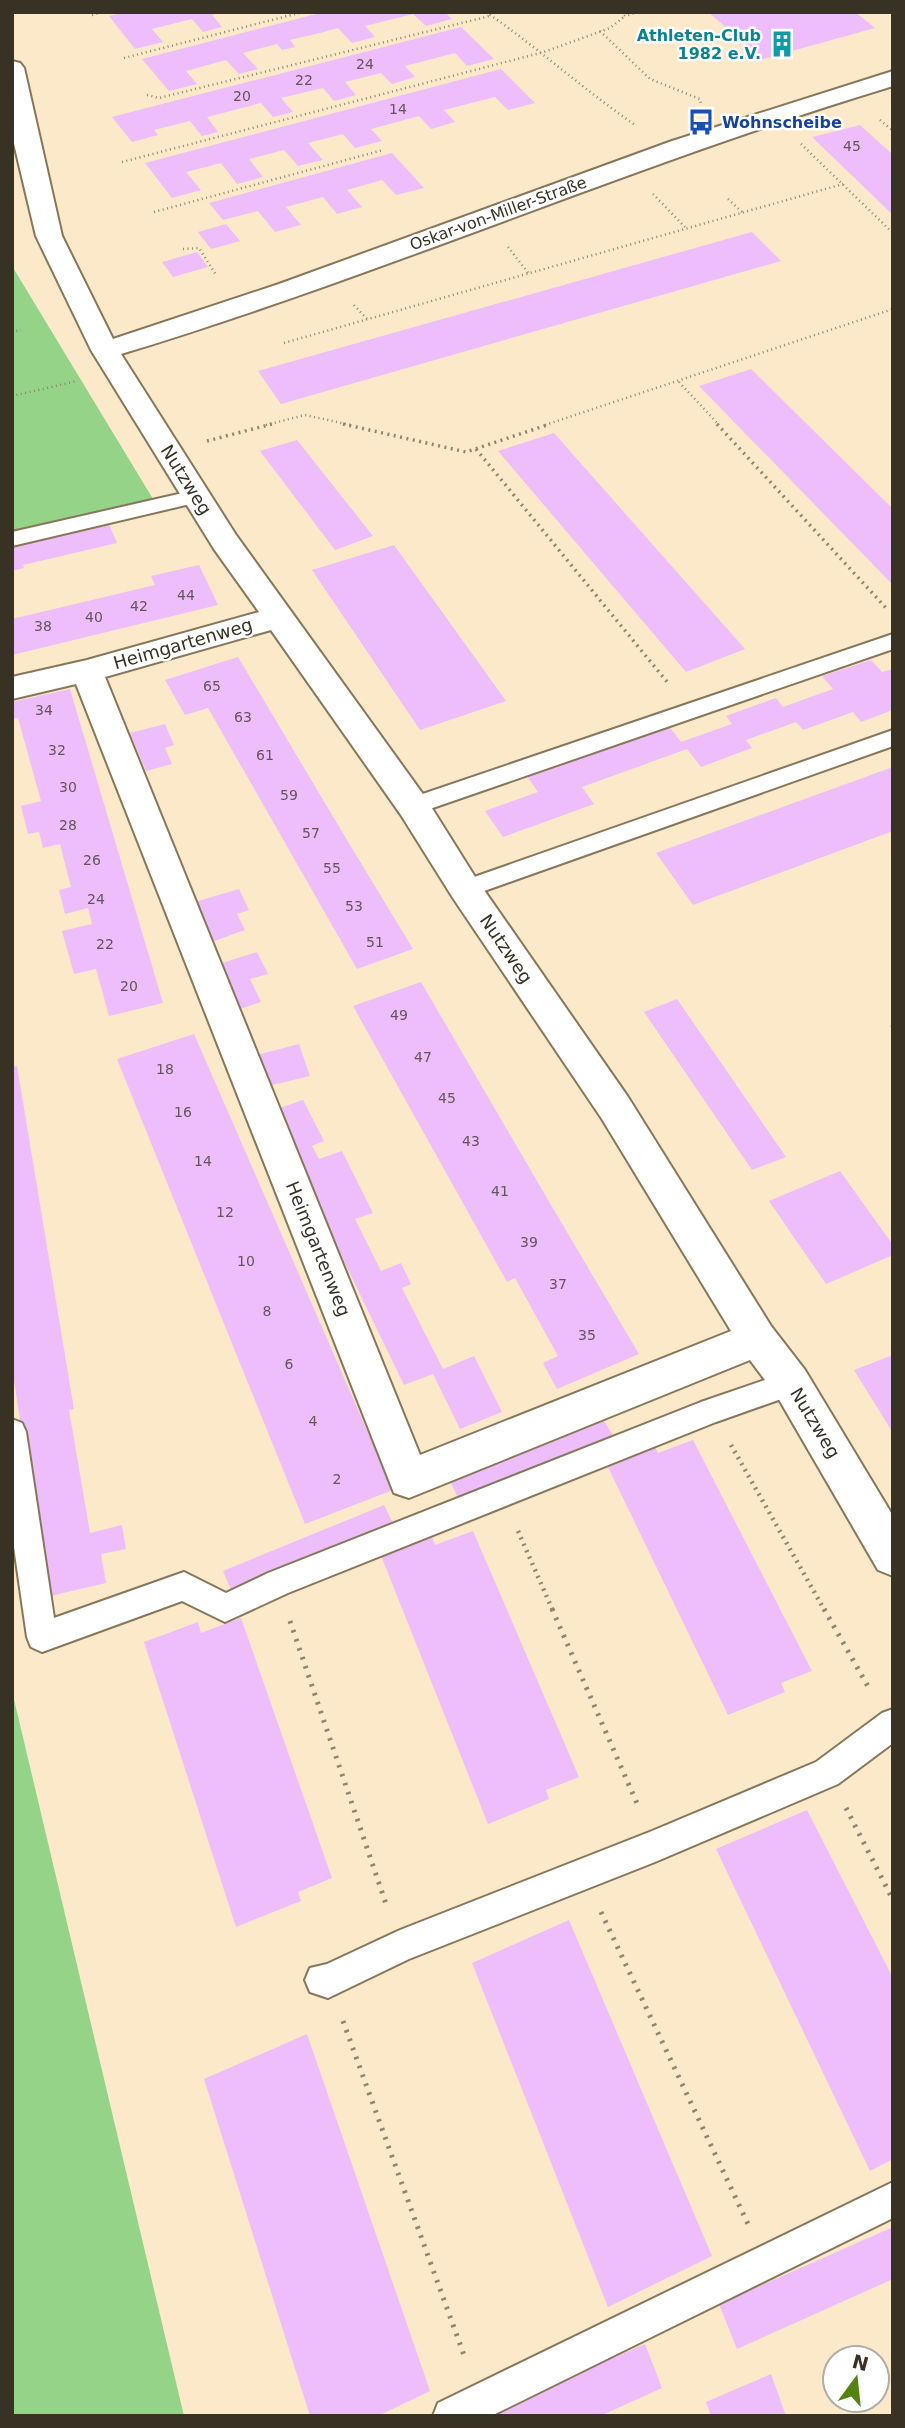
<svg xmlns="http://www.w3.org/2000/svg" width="905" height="2428" font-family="'DejaVu Sans',sans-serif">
  <rect width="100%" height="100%" fill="#fbe9c9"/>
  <g fill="#95d389">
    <polygon points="12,266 153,499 12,534"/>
    <polygon points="12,1691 184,2416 12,2416"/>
  </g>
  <g fill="#edbefb">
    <polygon points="126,12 220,12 212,15 222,27 203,32 192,19 152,29 163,42 135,49 109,16"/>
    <polygon points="324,12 445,12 452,19 426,26 413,14 365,26 375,37 352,43 338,28 320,33 290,40 295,47 282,50 277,44 243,53 258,69 239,74 226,60 186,71 197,84 169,91 142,59"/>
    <polygon points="708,12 855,12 875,28 763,59"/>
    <polygon points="461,27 494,59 467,66 455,53 405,66 415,77 392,84 381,73 345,82 356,95 334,101 323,88 281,98 293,112 273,117 261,103 219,114 207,117 218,132 202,136 190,121 154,130 158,135 132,142 112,117"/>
    <polygon points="501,69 535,103 508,110 495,97 444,110 455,122 431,129 419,116 371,129 382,141 355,148 343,134 308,143 323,160 298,166 284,150 249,159 263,177 237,184 221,163 186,172 201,190 172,198 145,163"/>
    <polygon points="860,125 893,155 893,215 812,137"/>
    <polygon points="392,153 424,188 396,195 382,180 347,190 362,207 337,214 323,197 286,207 301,225 275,232 258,211 223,220 209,203"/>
    <polygon points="226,224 240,241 211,249 198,232"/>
    <polygon points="752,232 781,261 281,404 258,371"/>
    <polygon points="197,252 208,267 173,277 162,262"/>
    <polygon points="751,369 893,509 893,585 699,386"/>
    <polygon points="554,433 745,649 686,672 498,451"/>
    <polygon points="297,440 373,536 335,550 260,451"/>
    <polygon points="109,524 117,543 23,565 24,568 12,571 12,547"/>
    <polygon points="394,545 506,701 420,730 312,570"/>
    <polygon points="199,565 218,605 12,655 12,619 155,585 151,576"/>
    <polygon points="238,657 347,840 413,949 357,969 208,708 185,715 165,680"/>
    <polygon points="871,660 882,672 893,669 893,710 861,722 853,712 803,730 796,722 746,740 752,748 701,767 687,749 582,787 594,804 503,837 485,811 538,792 526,775 668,725 681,742 732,724 726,716 776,698 783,707 833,689 822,676"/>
    <polygon points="70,689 163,1003 109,1016 96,969 74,974 62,931 92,924 88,908 65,914 59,890 71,887 60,844 43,848 39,832 28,834 21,806 41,801 18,718 12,719 12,702"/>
    <polygon points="165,724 174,745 165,748 172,764 146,771 130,733"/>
    <polygon points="893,767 893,831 693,905 656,853"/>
    <polygon points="239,889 249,910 237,914 245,930 214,941 195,902"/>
    <polygon points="257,952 268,974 250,979 261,1002 237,1010 216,965"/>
    <polygon points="421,982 551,1205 639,1354 557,1389 543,1363 558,1356 515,1278 507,1282 353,1006"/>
    <polygon points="677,999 786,1157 752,1170 644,1012"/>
    <polygon points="194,1034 393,1490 305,1524 117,1059"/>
    <polygon points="299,1044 310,1076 264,1087 253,1056"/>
    <polygon points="17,1066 74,1409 69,1410 90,1533 122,1525 126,1549 101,1554 106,1583 46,1597 12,1366 12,1067"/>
    <polygon points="303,1100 324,1141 312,1146 319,1159 342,1151 373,1213 355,1219 381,1271 401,1263 411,1284 402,1288 443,1369 474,1356 502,1412 460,1429 433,1374 404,1385 271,1111"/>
    <polygon points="840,1171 893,1245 893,1255 826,1284 769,1201"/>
    <polygon points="893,1355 893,1433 854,1370"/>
    <polygon points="601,1416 614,1437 460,1502 449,1479"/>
    <polygon points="693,1440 812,1671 781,1683 785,1692 728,1715 605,1461 653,1443 658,1453"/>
    <polygon points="384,1505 395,1527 233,1595 223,1571"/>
    <polygon points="473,1531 579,1777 546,1790 549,1799 488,1824 380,1553 431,1534 435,1545"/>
    <polygon points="241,1618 332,1878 298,1892 301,1901 236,1927 144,1642 198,1622 201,1633"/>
    <polygon points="807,1810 893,1978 893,2159 870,2171 716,1849"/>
    <polygon points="569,1920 712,2256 608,2307 472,1963"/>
    <polygon points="307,2034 430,2391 378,2416 310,2416 204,2079"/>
    <polygon points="893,2227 893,2279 737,2349 719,2304"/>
    <polygon points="645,2344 662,2388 600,2416 480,2416"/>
    <polygon points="771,2374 786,2416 711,2416 706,2402"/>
  </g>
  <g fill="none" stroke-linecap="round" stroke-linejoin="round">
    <g stroke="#87775a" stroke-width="4">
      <g id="lane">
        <polygon points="196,490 203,491 206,496 203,501 12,546 12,532"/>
        <polygon points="893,634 893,649 421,812 405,812 402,806 405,800"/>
        <polygon points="893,730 893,746 473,895 465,898 457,895 453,889 457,883"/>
        <polygon points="791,1371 801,1374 805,1383 801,1392 716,1422 288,1593 225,1622 182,1601 42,1652 31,1647 27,1637 12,1533 12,1419 22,1423 26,1432 54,1618 184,1572 226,1593 268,1573 701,1402"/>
        <polygon points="893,1709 893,1743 838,1784 655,1862 409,1959 328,1998 310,1992 305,1980 310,1968 327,1964 400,1930 652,1831 816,1762 882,1713"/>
        <polygon points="893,2182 893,2218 491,2416 433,2416 438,2403"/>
      </g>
    </g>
    <g stroke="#87775a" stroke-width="4">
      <path id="street" d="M12,61L20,63L24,68L62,236L113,339L279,284L672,141L893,71V86C632,165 382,275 121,354L236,535L425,797L477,880L628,1097L771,1326L805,1370L893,1516V1576L878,1570L777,1396L750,1360L409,1498L394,1493L76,684L12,699V677L87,660L259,612L214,549L91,350L36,236L12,135ZM271,630L401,815L453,898L602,1119L731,1331L420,1455L105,677Z"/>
    </g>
    <g stroke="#918670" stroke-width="2.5" stroke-dasharray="1 3.5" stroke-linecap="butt">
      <path d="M486,12C538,48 583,89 635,125"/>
      <polyline points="621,12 625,16 638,12"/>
      <polyline points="92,15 102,12"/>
      <polyline points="600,31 650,79 700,99 701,104"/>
      <polyline points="124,58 303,12"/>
      <polyline points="147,95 159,98 490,16"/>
      <polyline points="880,120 893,131"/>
      <polyline points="801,144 893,233"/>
      <polyline points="122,162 544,52 610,28 625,16"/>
      <polyline points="653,194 687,229"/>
      <polyline points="728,199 742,212"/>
      <polyline points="154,212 383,150"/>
      <polyline points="508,247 529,274"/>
      <polyline points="183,249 199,248 216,275"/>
      <polyline points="354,305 367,319"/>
      <polyline points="12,332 21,330"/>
      <polyline points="284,343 843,184"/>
      <polyline points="679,382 719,425"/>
      <polyline points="12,396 77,381"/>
      <polyline points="266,425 305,415 351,425"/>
      <polyline points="545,425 893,309"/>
    </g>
    <g stroke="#918670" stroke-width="3.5" stroke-dasharray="2 4.5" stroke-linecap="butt">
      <polyline points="343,424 466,452 550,424"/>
      <polyline points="717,424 887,609"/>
      <polyline points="207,441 272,424"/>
      <polyline points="476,449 668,683"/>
    </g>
    <g stroke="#918670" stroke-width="4.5" stroke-dasharray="2 5" stroke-linecap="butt">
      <polyline points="893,1025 893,1028"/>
      <polyline points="731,1445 825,1611"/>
      <polyline points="518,1531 553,1611"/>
    </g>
    <g stroke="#918670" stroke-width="5" stroke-dasharray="2.5 7" stroke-linecap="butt">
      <polyline points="552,1609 639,1808"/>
      <polyline points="824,1609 870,1690"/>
      <polyline points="290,1621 387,1907"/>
      <polyline points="846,1808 893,1900"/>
      <polyline points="601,1912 748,2224"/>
      <polyline points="343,2021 465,2358"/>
    </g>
    <use href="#lane" fill="#fff" fill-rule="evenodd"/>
    <use href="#street" fill="#fff" fill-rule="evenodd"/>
  </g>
  <defs>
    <g id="building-bare" transform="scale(2.1)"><path d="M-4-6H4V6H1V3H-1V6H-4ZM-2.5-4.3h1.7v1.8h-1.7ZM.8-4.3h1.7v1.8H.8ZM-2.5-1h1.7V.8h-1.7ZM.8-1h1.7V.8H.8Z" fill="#0f9aa8" stroke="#fff" stroke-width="2.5" paint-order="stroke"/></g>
    <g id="bus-bare" transform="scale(2.1)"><path d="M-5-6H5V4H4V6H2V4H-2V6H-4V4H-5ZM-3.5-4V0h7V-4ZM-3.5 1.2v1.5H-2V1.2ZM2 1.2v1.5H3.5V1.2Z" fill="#1a4fb4" stroke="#fff" stroke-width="2.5" paint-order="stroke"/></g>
  </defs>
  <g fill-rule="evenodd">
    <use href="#building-bare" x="782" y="44"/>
    <use href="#bus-bare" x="701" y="122"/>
  </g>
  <g text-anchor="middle" stroke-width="5" stroke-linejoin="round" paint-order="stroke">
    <g font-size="14" fill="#65555a">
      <text x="365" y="69">24</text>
      <text x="304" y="85">22</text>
      <text x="242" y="101">20</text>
      <text x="398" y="114">14</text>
      <text x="852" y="151">45</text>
      <text x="186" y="600">44</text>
      <text x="139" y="611">42</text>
      <text x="94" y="622">40</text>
      <text x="43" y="631">38</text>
      <text x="212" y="691">65</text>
      <text x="44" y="715">34</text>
      <text x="243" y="722">63</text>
      <text x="57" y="755">32</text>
      <text x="265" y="760">61</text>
      <text x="68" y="792">30</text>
      <text x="289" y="800">59</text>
      <text x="68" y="830">28</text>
      <text x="311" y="838">57</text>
      <text x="92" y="865">26</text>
      <text x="332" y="873">55</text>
      <text x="96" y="904">24</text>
      <text x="354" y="911">53</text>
      <text x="375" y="947">51</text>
      <text x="105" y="949">22</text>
      <text x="129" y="991">20</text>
      <text x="399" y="1020">49</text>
      <text x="423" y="1062">47</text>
      <text x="165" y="1074">18</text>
      <text x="447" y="1103">45</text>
      <text x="183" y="1117">16</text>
      <text x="471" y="1146">43</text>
      <text x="203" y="1166">14</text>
      <text x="500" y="1196">41</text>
      <text x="225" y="1217">12</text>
      <text x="529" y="1247">39</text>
      <text x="246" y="1266">10</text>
      <text x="558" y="1289">37</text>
      <text x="267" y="1316">8</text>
      <text x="587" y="1340">35</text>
      <text x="289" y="1369">6</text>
      <text x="313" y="1426">4</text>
      <text x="337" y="1484">2</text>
    </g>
    <g font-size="16" font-weight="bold" fill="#0d838f" stroke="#fff" text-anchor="end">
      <text x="761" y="41">Athleten-Club<tspan x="761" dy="18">1982 e.V.</tspan></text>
    </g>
    <g font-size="16" font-weight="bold" fill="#164399" stroke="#fff" text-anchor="start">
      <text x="722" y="128">Wohnscheibe</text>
    </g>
    <g font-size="16" fill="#383225" stroke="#fff">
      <text transform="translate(498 213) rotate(-20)" y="6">Oskar-von-Miller-Straße</text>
    </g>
    <g font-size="18" fill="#383225" stroke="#fff">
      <text transform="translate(186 480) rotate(58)" y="6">Nutzweg</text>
      <text transform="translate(183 644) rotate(-16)" y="6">Heimgartenweg</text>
      <text transform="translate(506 949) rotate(56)" y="6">Nutzweg</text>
      <text transform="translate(318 1249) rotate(68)" y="6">Heimgartenweg</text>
      <text transform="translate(815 1423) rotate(59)" y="6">Nutzweg</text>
    </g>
  </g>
  <rect width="905" height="2428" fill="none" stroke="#383225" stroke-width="28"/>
  <g transform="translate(856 2379) rotate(15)"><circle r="33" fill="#ffffff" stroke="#afada8" stroke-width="2"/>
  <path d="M0-5L12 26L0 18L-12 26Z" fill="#548312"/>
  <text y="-10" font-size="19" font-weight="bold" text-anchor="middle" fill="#383225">N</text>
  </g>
</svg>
